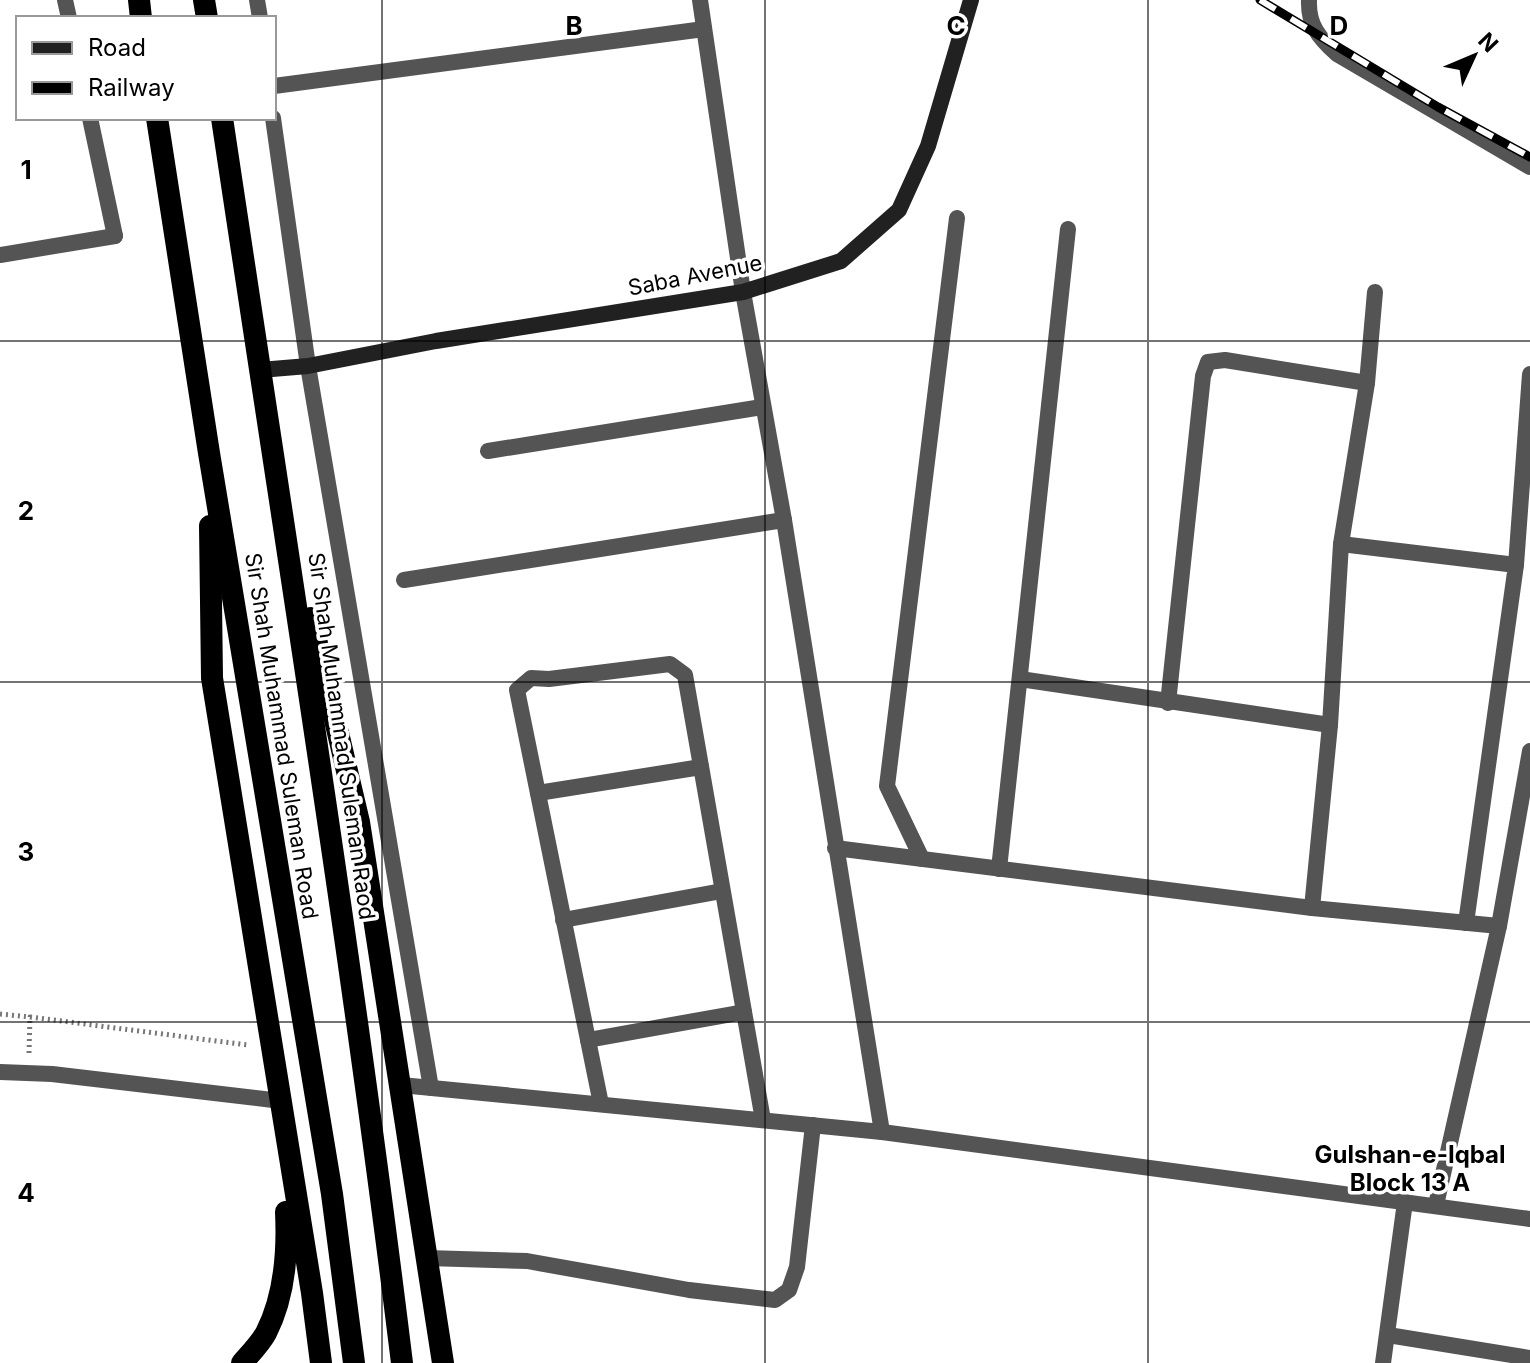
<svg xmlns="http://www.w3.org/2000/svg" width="1530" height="1363" font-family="Inter,sans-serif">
  <rect width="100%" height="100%" fill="#fff"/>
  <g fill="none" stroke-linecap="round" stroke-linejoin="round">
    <g stroke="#767676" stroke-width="5" stroke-dasharray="2 4" stroke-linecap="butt">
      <polyline points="0,1014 30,1017"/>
      <polyline points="29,1053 30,1017 248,1045"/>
    </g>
    <g stroke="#545454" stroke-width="16">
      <polyline points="65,0 69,18"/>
      <polyline points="257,0 260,18"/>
      <polyline points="90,118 115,236"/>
      <polyline points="273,118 308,366 431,1088"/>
      <polyline points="488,451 762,407"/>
      <polyline points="538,793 701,767"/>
      <polyline points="563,920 722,891"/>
      <polyline points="588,1040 744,1012"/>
      <polyline points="0,1072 52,1074 281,1101"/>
      <polyline points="601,1104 517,690 531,678 549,679 670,664 685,675 763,1120"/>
    </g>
    <g stroke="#545454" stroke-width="16">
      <polyline points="700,0 743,292 784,520 882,1132"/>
      <path d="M1309,0C1308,25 1319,38 1337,54L1530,167"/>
      <polyline points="274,86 704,29"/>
      <polyline points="0,255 115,236"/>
      <polyline points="1341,544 1516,565 1466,923"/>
      <polyline points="1516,565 1530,374"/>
      <polyline points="404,580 784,520"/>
      <polyline points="1020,679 1330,725"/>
      <polyline points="1168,703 1203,376 1208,362 1225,360 1367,383"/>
      <polyline points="835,848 1312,908 1499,926"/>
      <polyline points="922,859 887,786 957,218"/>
      <polyline points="999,869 1068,229"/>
      <polyline points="1312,908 1330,725 1341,544 1367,383 1375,292"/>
      <polyline points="401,1085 882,1132 1530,1219"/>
      <polyline points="1436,1205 1499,926 1530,751"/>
      <polyline points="427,1258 527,1261 689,1290 775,1300 789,1290 797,1267 813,1125"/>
      <polyline points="1388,1335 1530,1358"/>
      <polyline points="1383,1363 1405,1202"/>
    </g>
    <polyline stroke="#212121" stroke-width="16" points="260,370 308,366 436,341 743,292 841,261 899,210 928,146 971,0"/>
    <g stroke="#000" stroke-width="22">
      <polyline points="139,0 141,18"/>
      <polyline points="204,0 207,18"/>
      <polyline points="157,118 209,453 332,1194 354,1363"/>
      <path d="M222,118C284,533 351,947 402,1363"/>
      <polyline points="210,526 212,678 312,1293 321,1363"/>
      <polyline points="311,618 359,822 443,1363"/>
      <path d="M242,1363C250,1354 260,1344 266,1333C285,1296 288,1253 286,1212"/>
    </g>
    <g stroke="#000" stroke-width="9">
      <polyline id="rail" points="1260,0 1438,107 1530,157"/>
    </g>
    <use href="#rail" stroke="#fff" stroke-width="6" stroke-dasharray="18" stroke-linecap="butt"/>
  </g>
  <path fill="none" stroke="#000" stroke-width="2" stroke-opacity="0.55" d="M382,0V1363M765,0V1363M1148,0V1363M0,341H1530M0,682H1530M0,1022H1530"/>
  <g text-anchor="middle" stroke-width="7" stroke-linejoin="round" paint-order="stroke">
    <g font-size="22" fill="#000" stroke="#fff">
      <text transform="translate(695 275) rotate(-11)" y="8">Saba Avenue</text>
      <text transform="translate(282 736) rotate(81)" y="8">Sir Shah Muhammad Suleman Road</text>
      <text transform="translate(342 736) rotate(82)" y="8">Sir Shah Muhammad Suleman Raod</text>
    </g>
    <g font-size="24" font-weight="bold" fill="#000" stroke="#fff">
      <text x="1410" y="1163">Gulshan-e-Iqbal<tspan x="1410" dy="28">Block 13 A</tspan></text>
    </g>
  </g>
  <g font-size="26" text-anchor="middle" font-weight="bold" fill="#000" stroke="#fff" stroke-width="7" stroke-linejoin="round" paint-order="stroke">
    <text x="574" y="35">B</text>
    <text x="956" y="35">C</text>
    <text x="1339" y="35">D</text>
    <text x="26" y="179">1</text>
    <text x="26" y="520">2</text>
    <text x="26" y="861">3</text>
    <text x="26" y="1202">4</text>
  </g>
  <rect x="16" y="16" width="260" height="104" fill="#ffffff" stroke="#999999" stroke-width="2"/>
  <rect x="32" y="42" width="40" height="12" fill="#212121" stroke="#999999" stroke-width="2"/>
  <text x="88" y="56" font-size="24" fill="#000000">Road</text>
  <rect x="32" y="82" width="40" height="12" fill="#000000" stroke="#999999" stroke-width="2"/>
  <text x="88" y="96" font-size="24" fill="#000000">Railway</text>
  <g transform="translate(1474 56) rotate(46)" stroke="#ffffff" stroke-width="6" paint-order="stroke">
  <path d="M0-6L14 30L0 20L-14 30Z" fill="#000000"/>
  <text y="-12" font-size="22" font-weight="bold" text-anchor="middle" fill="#000000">N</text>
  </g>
</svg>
